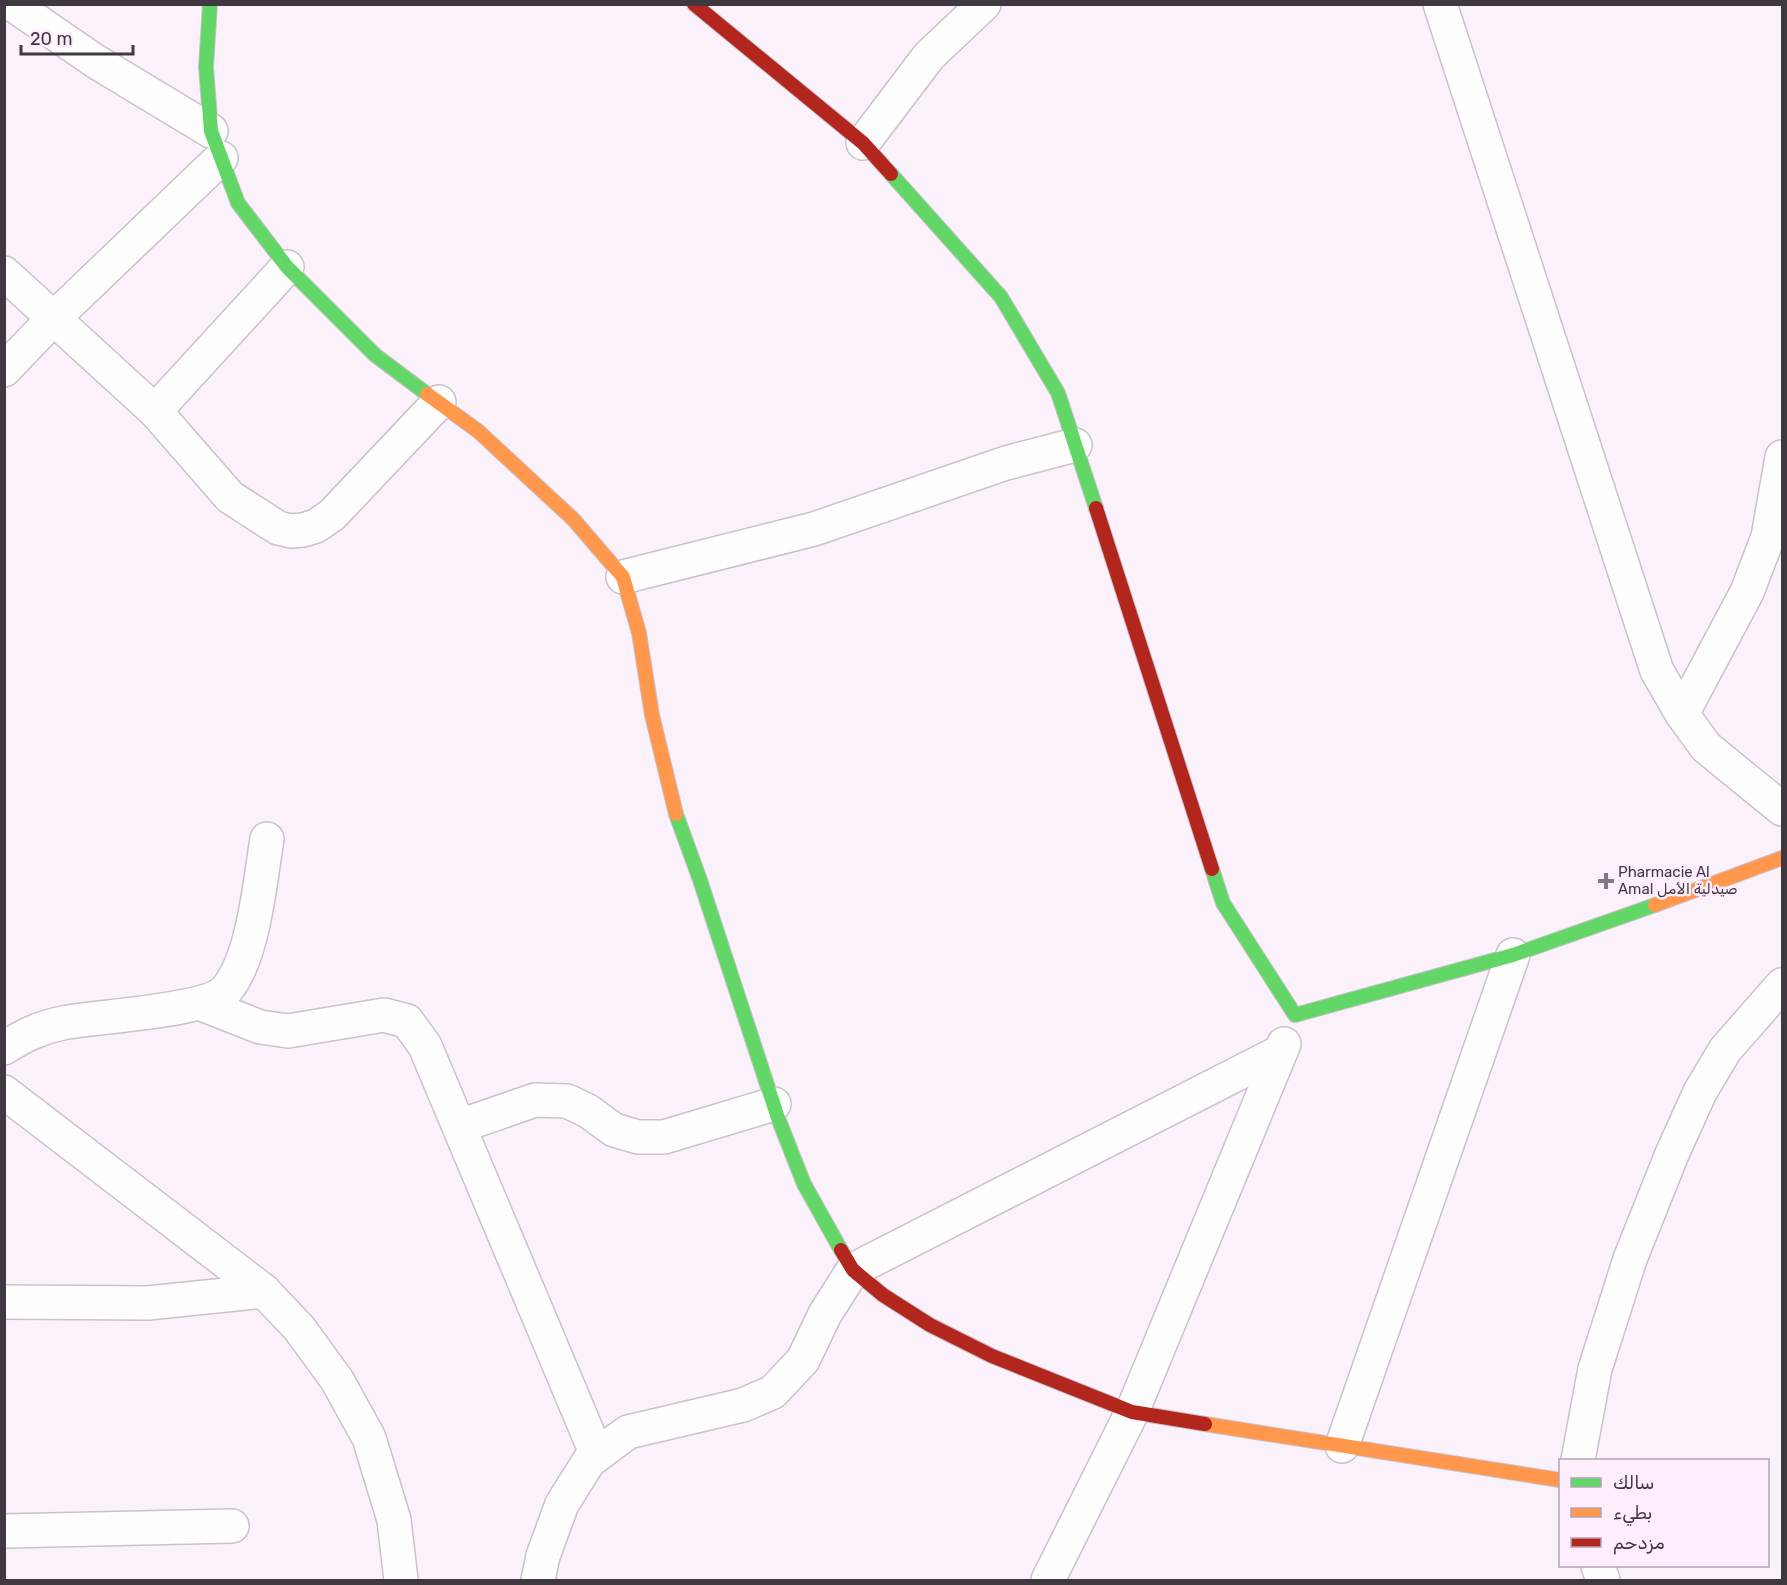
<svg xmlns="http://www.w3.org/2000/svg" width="1787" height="1585" font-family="Rubik,Cairo,sans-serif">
  <rect width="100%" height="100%" fill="#faf1fa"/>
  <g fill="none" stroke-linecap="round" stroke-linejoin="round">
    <g stroke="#cac2ca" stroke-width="36">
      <g id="street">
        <polyline points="12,4 95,61 211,131"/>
        <polyline points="1440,4 1657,671 1682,714 1706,747 1782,809"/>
        <polyline points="863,143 929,56 984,4"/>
        <polyline points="4,273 155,411 230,497 278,528 291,531 303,530 316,526 332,515 439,402"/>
        <polyline points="4,370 53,319 221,158"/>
        <polyline points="155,411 287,267"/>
        <polyline points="623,577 814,529 1006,463 1075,445"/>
        <polyline points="1682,714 1747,592 1768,537 1782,457"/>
        <polyline points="199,1003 260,1027 288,1031 384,1015 407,1021 425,1046 597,1455"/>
        <path d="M4,1048C25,1035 39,1028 63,1023C95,1016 209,1012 227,989C254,956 260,881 267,839"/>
        <polyline points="4,1092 264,1291 299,1328 337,1380 369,1438 394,1520 401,1580"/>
        <polyline points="460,1126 535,1100 567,1101 588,1111 614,1130 638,1137 664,1137 774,1104"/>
        <polyline points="4,1302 148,1303 264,1291"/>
        <polyline points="1342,1446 1513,955"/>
        <polyline points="1578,1460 1595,1369 1630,1259 1672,1154 1700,1092 1725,1050 1782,985"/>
        <polyline points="4,1531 232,1526"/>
        <polyline points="1598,1566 1603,1580"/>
        <polyline points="538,1580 543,1556 562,1504 589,1461 628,1432 743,1405 773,1392 803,1360 825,1314 853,1270 1280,1052"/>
        <polyline points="1048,1580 1132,1412 1284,1044"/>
      </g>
    </g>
    <g stroke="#cac2ca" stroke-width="16">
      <g id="fast">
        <polyline points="210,4 206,67 211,131 238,203 287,267 375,355 427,394"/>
        <polyline points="891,174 1001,297 1058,393 1096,508"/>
        <polyline points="676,814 700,880 778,1118 804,1184 841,1250"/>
        <polyline points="1212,869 1223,903 1295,1015 1513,955 1655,905"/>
      </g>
    </g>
    <g stroke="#cac2ca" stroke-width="16">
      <g id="slow">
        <polyline points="427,394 478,431 573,519 623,577 639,633 652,715 676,814"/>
        <polyline points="1655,905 1782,858"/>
        <polyline points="1205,1424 1560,1480"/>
      </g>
    </g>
    <g stroke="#cac2ca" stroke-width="16">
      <g id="jam">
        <polyline points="694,4 863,143 891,174"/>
        <polyline points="1096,508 1212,869"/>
        <polyline points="841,1250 853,1270 883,1295 930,1325 992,1356 1132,1412 1205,1424"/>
      </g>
    </g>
    <use href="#street" stroke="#fefdfe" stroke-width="33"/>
    <use href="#fast" stroke="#63d668" stroke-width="14"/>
    <use href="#slow" stroke="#ff974d" stroke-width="14"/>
    <use href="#jam" stroke="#b3261e" stroke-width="14"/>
  </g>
  <path fill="#817981" stroke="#feedfd" stroke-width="2" d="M1603 872h6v6h6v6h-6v6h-6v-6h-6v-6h6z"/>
  <g text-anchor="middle" stroke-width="5" stroke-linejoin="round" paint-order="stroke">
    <g font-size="15" fill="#403840" stroke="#feedfd" text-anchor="start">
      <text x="1618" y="877">Pharmacie Al<tspan x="1618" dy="17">Amal صيدلية الأمل</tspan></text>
    </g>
  </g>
  <rect width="1787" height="1585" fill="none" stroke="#403840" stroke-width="12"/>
  <rect x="1559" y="1459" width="210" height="108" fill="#feedfd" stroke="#b2a5b1" stroke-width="1.5"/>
  <rect x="1571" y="1478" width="30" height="9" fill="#63d668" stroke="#b2a5b1" stroke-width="1.5"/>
  <text x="1613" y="1489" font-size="18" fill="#403840">سالك</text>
  <rect x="1571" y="1508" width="30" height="9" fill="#ff974d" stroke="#b2a5b1" stroke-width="1.5"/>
  <text x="1613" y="1519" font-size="18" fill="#403840">بطيء</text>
  <rect x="1571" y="1538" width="30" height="9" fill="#b3261e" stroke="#b2a5b1" stroke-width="1.5"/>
  <text x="1613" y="1549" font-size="18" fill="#403840">مزدحم</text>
  <path d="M21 45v9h112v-9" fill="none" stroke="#403840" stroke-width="3"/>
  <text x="30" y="45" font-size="18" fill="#403840" stroke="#feedfd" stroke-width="4.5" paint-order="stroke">20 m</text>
</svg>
